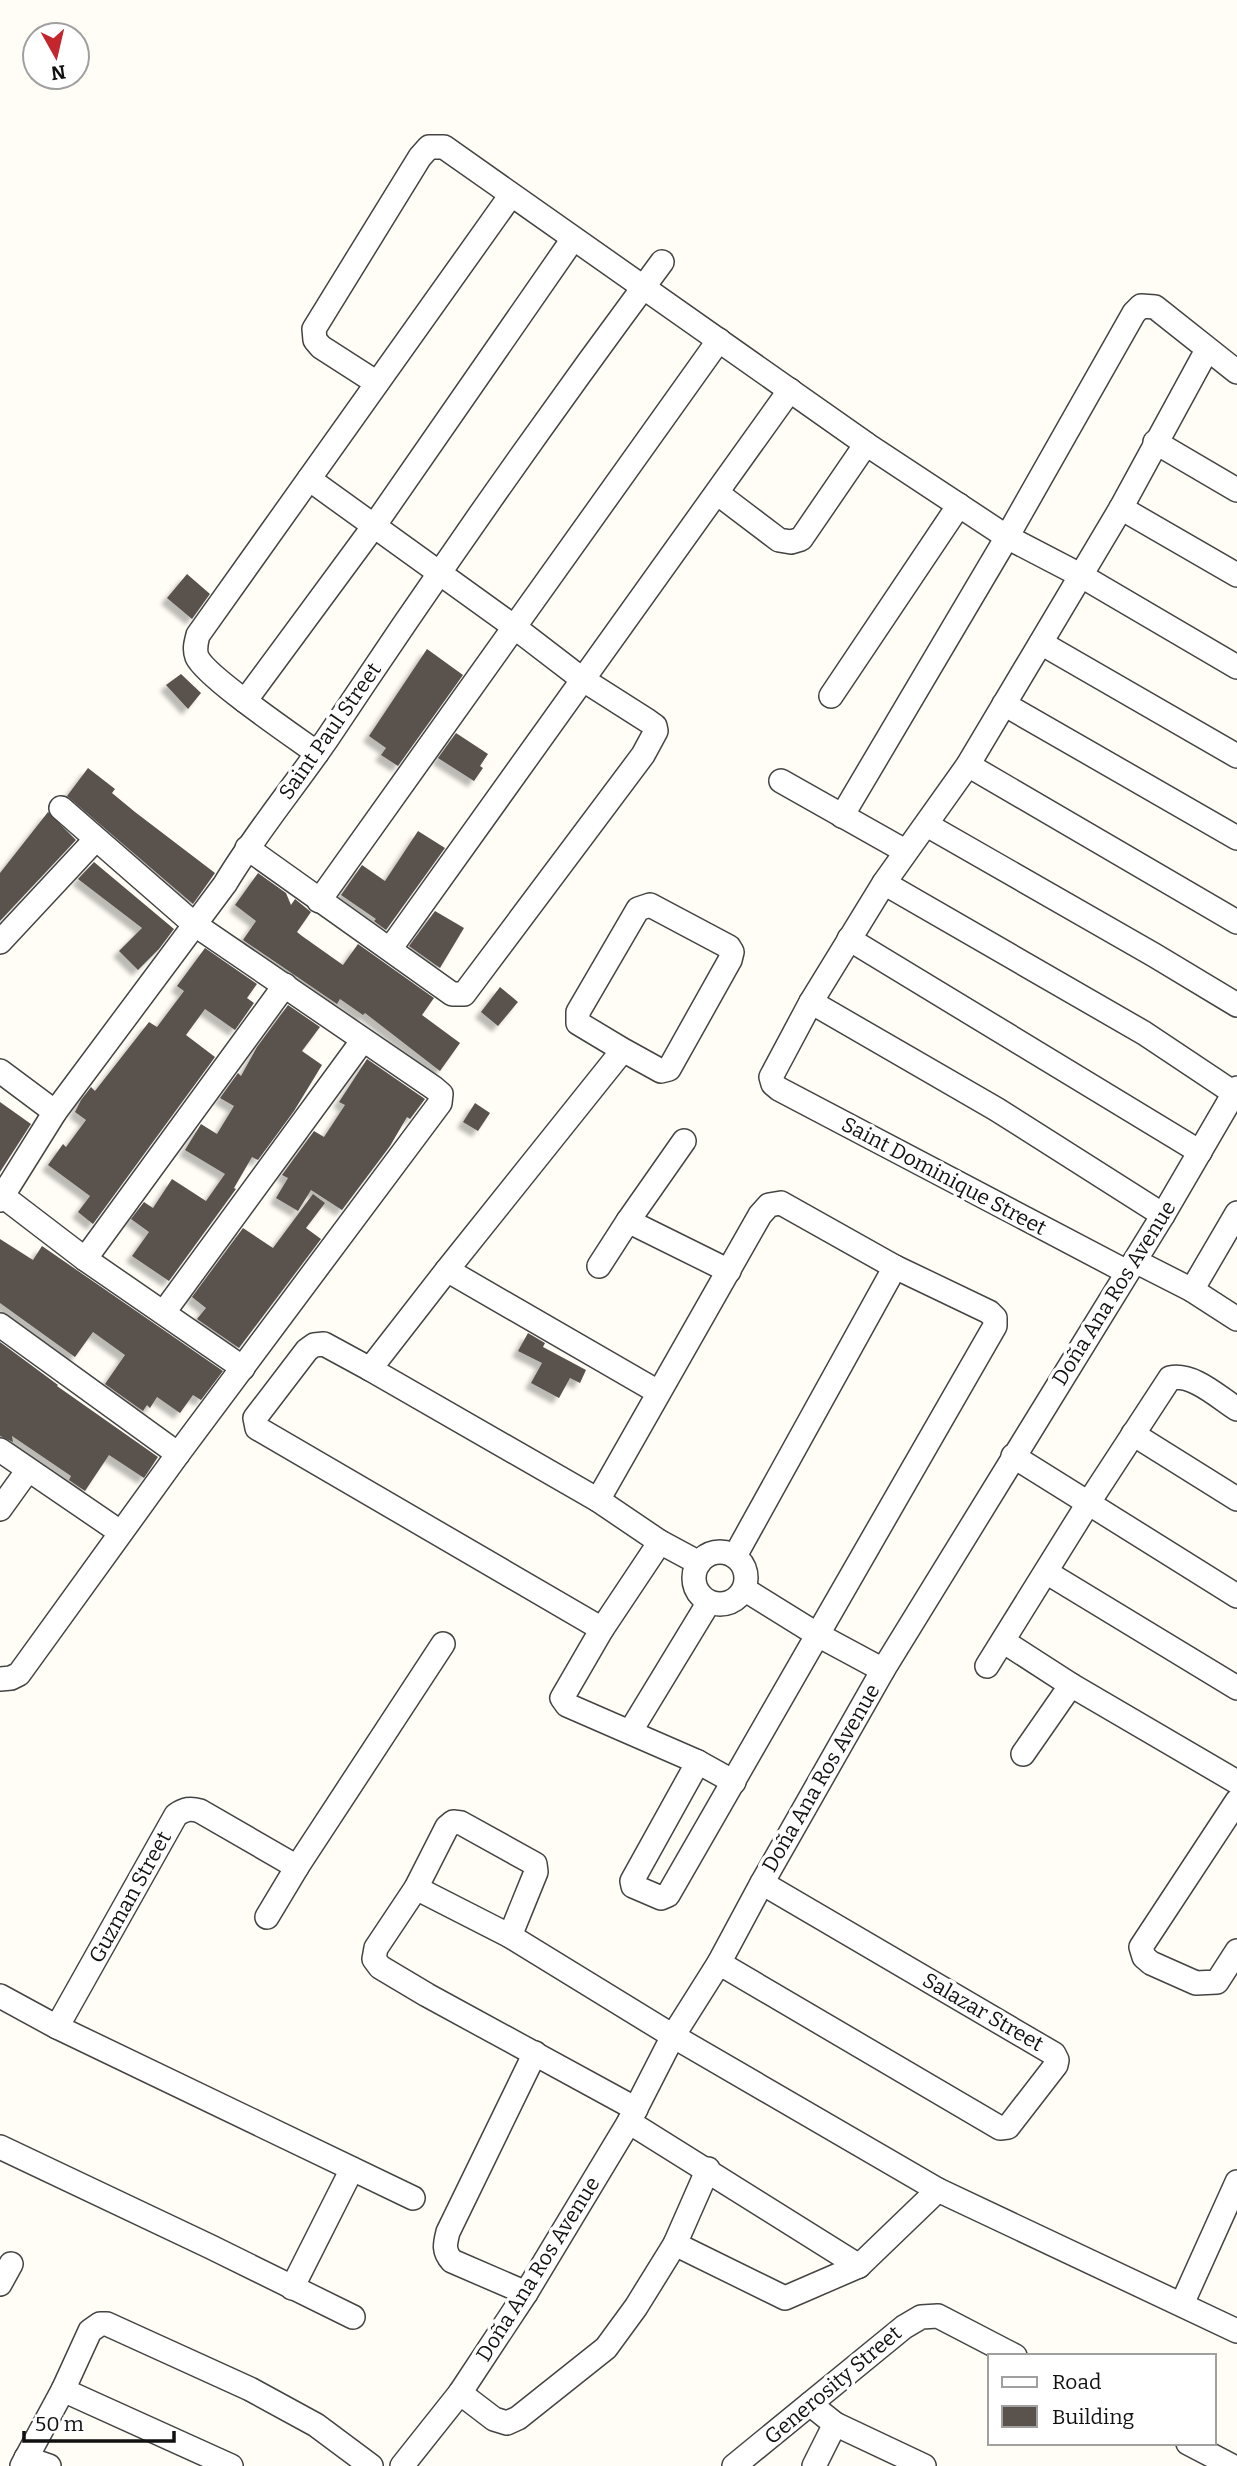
<svg xmlns="http://www.w3.org/2000/svg" width="1237" height="2466" font-family="Bitter,serif">
  <defs>
    <filter id="shadow"><feDropShadow dx="-6" dy="6" stdDeviation="2" flood-color="#0004"/></filter>
  </defs>
  <rect width="100%" height="100%" fill="#fffdf5"/>
  <g fill="#5a524d" filter="url(#shadow)">
    <polygon points="187,574 210,594 192,619 167,598"/>
    <polygon points="427,649 463,675 398,766 381,755 386,748 369,736"/>
    <polygon points="181,674 201,693 188,709 166,685"/>
    <polygon points="456,733 488,754 480,766 483,768 474,781 438,758"/>
    <polygon points="88,768 115,789 112,793 135,812 215,873 193,904 67,796"/>
    <polygon points="48,812 76,840 0,921 0,873"/>
    <polygon points="418,831 445,848 386,930 374,921 376,919 341,895 362,865 385,881"/>
    <polygon points="94,862 174,929 159,949 138,970 119,951 142,928 78,879"/>
    <polygon points="258,873 286,893 291,905 295,899 311,912 297,932 302,936 343,965 358,944 434,998 422,1015 460,1043 440,1071 365,1013 363,1015 340,999 337,1004 243,940 256,921 235,905"/>
    <polygon points="435,911 464,928 440,968 409,946"/>
    <polygon points="205,948 257,984 247,998 254,1003 235,1030 205,1009 186,1035 215,1057 93,1224 78,1212 90,1196 48,1165 63,1144 66,1147 86,1120 75,1112 81,1100 91,1087 95,1091 149,1022 157,1027 184,991 177,986"/>
    <polygon points="500,987 518,1002 498,1026 481,1012"/>
    <polygon points="288,1005 320,1027 302,1051 322,1065 294,1111 258,1160 252,1157 234,1188 236,1189 169,1281 132,1256 149,1232 131,1219 144,1202 153,1208 172,1179 206,1201 225,1174 185,1150 201,1124 217,1134 234,1106 220,1098 238,1073 241,1076 257,1047"/>
    <polygon points="367,1059 425,1099 410,1119 407,1117 390,1146 342,1210 311,1190 298,1211 276,1198 288,1178 282,1175 314,1131 324,1137 345,1105 339,1102"/>
    <polygon points="0,1102 31,1124 0,1172"/>
    <polygon points="475,1103 490,1113 478,1131 463,1122"/>
    <polygon points="313,1194 325,1203 306,1228 321,1239 239,1348 197,1319 206,1308 192,1297 243,1228 273,1248"/>
    <polygon points="0,1239 33,1260 42,1246 223,1371 201,1400 193,1395 180,1413 157,1397 150,1408 147,1405 143,1411 105,1384 125,1355 93,1332 75,1357 0,1303"/>
    <polygon points="528,1333 545,1343 543,1347 586,1370 580,1383 570,1378 559,1398 531,1383 542,1363 518,1351"/>
    <polygon points="0,1342 58,1385 57,1386 158,1457 144,1478 109,1455 85,1491 69,1480 71,1476 12,1436 13,1442 0,1436"/>
  </g>
  <g fill="none" stroke-linecap="round" stroke-linejoin="round">
    <g stroke="#444" stroke-width="26">
      <g id="minor">
        <polyline points="377,383 321,347 315,340 314,329 420,157 429,147 444,147 866,444 1007,537 1080,575 1237,667"/>
        <polyline points="1155,442 1237,490"/>
        <polyline points="717,493 779,540 791,542 801,539 866,444"/>
        <polyline points="1121,508 1237,575"/>
        <polyline points="1041,643 1237,756"/>
        <polyline points="831,696 959,505"/>
        <polyline points="245,701 374,526 573,239"/>
        <polyline points="1004,704 1237,838"/>
        <path d="M317,753C295,737 206,677 197,657C194,649 196,643 198,635L511,195"/>
        <polyline points="968,765 1237,922"/>
        <polyline points="781,781 905,851"/>
        <polyline points="842,816 1007,537 1134,313 1141,306 1155,307 1237,372"/>
        <polyline points="927,825 1154,955 1237,1005"/>
        <polyline points="247,848 452,994 464,994 643,755 656,731 655,726 648,721 582,679 513,626 309,479"/>
        <polyline points="884,883 1144,1033 1234,1093"/>
        <polyline points="319,901 719,340"/>
        <polyline points="849,939 1200,1152"/>
        <polyline points="0,942 96,839"/>
        <polyline points="390,949 790,390"/>
        <polyline points="811,1002 996,1109 1163,1215"/>
        <polyline points="0,1071 55,1112"/>
        <polyline points="684,1141 628,1221 729,1271"/>
        <polyline points="0,1194 85,1259 243,1368"/>
        <path d="M0,1200L55,1112L225,884C256,832 295,786 329,736C436,575 547,417 662,262"/>
        <polyline points="85,1259 285,985"/>
        <polyline points="1135,1261 1192,1290 1237,1319"/>
        <polyline points="599,1266 628,1221"/>
        <polyline points="447,1270 658,1392"/>
        <polyline points="1127,1272 779,1089 773,1084 771,1077 811,1002 884,883 968,765 1121,508 1207,350"/>
        <polyline points="1192,1290 1237,1213"/>
        <polyline points="164,1312 363,1040"/>
        <polyline points="0,1325 178,1454"/>
        <polyline points="370,1369 598,1500 660,1542 699,1563"/>
        <polyline points="1133,1434 1237,1499"/>
        <polyline points="0,1450 120,1532"/>
        <polyline points="1013,1456 1237,1596"/>
        <polyline points="598,1500 760,1215 769,1205 781,1203 895,1267 989,1312 995,1318 995,1326 668,1895 661,1898 633,1886 632,1881 698,1762"/>
        <polyline points="0,1509 28,1470"/>
        <polyline points="660,1542 602,1629 562,1698 567,1705 698,1762 734,1782"/>
        <circle cx="720" cy="1578" r="26"/>
        <polyline points="735,1556 895,1267"/>
        <polyline points="1046,1572 1237,1688"/>
        <polyline points="744,1589 818,1635 883,1670"/>
        <polyline points="602,1629 257,1428 255,1418 307,1350 314,1345 324,1344 370,1369 447,1270 623,1050 578,1023 578,1012 638,909 650,905 729,947 732,952 730,960 669,1069 661,1071 623,1050"/>
        <polyline points="1003,1641 1071,1685 1237,1782"/>
        <path d="M987,1666L1089,1502L1170,1378C1193,1373 1218,1397 1237,1409"/>
        <polyline points="0,1679 11,1678 19,1674 178,1454 440,1103 441,1094 434,1088 194,924 61,808"/>
        <polyline points="630,1732 709,1602"/>
        <polyline points="1023,1754 1071,1685"/>
        <polyline points="1237,1801 1141,1947 1144,1957 1151,1963 1196,1983 1217,1982 1237,1951"/>
        <polyline points="416,1888 510,1936 673,2036 938,2190 1237,2331"/>
        <polyline points="267,1917 297,1867 443,1644"/>
        <polyline points="510,1936 536,1872 535,1864 461,1823 453,1822 447,1827 416,1888 376,1948 374,1959 380,1967 427,1995 636,2109"/>
        <polyline points="719,1963 1000,2128 1008,2127 1056,2065 1057,2060 1054,2054 762,1883"/>
        <polyline points="0,1996 57,2027 413,2198"/>
        <path d="M57,2027L176,1815C185,1809 190,1808 200,1811L297,1867"/>
        <polyline points="629,2122 859,2266"/>
        <polyline points="0,2147 211,2247 353,2317"/>
        <polyline points="675,2244 785,2298 859,2266 938,2190"/>
        <polyline points="0,2284 11,2264"/>
        <polyline points="292,2288 352,2169"/>
        <path d="M526,2293L452,2261C443,2251 445,2244 448,2232L535,2053"/>
        <polyline points="1182,2304 1237,2182"/>
        <polyline points="63,2390 231,2466"/>
        <polyline points="460,2393 494,2419 507,2423 518,2418 606,2348 636,2307 675,2244 708,2169"/>
        <polyline points="810,2404 835,2424 924,2466"/>
        <polyline points="1188,2443 1232,2466"/>
        <polyline points="26,2458 49,2466"/>
        <polyline points="22,2466 63,2390 90,2331 100,2324 107,2324 250,2389 316,2425 371,2466"/>
        <polyline points="402,2466 460,2393 526,2293 629,2122 673,2036 719,1963 762,1883 883,1670 1163,1215 1237,1088"/>
        <polyline points="734,2466 904,2327 921,2317 938,2316 1015,2356"/>
        <polyline points="814,2466 835,2424"/>
      </g>
    </g>
    <use href="#minor" stroke="#fff" stroke-width="23"/>
  </g>
  <g text-anchor="middle" stroke-width="7" stroke-linejoin="round" paint-order="stroke">
    <g font-size="21" fill="#111" stroke="#fff">
      <text transform="translate(330 731) rotate(-55)" y="7">Saint Paul Street</text>
      <text transform="translate(944 1176) rotate(28)" y="7">Saint Dominique Street</text>
      <text transform="translate(1114 1293) rotate(-58)" y="7">Doña Ana Ros Avenue</text>
      <text transform="translate(821 1778) rotate(-60)" y="7">Doña Ana Ros Avenue</text>
      <text transform="translate(130 1897) rotate(-61)" y="7">Guzman Street</text>
      <text transform="translate(983 2012) rotate(30)" y="7">Salazar Street</text>
      <text transform="translate(538 2269) rotate(-58)" y="7">Doña Ana Ros Avenue</text>
      <text transform="translate(833 2385) rotate(-40)" y="7">Generosity Street</text>
    </g>
  </g>
  <rect x="988" y="2354" width="228" height="91" fill="#ffffff" stroke="#a0a0a0" stroke-width="2"/>
  <rect x="1002" y="2377" width="35" height="10" fill="#ffffff" stroke="#a0a0a0" stroke-width="2"/>
  <text x="1052" y="2389" font-size="21" fill="#111111">Road</text>
  <rect x="1002" y="2406" width="35" height="21" fill="#5a524d" stroke="#a0a0a0" stroke-width="2"/>
  <text x="1052" y="2424" font-size="21" fill="#111111">Building</text>
  <g transform="translate(56 56) rotate(172)"><circle r="33" fill="#ffffff" stroke="#a0a0a0" stroke-width="2"/>
  <path d="M0-5L12 26L0 18L-12 26Z" fill="#c4262e"/>
  <text y="-10" font-size="19" font-weight="bold" text-anchor="middle" fill="#111111">N</text>
  </g>
  <path d="M24 2431v10h150v-10" fill="none" stroke="#111111" stroke-width="3.5"/>
  <text x="35" y="2431" font-size="21" fill="#111111" stroke="#ffffff" stroke-width="5" paint-order="stroke">50 m</text>
</svg>
